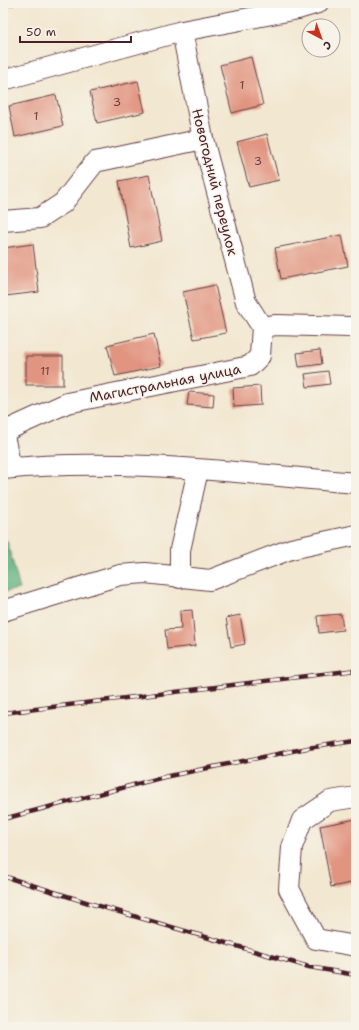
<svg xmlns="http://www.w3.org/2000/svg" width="359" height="1030" font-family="'Shantell Sans',sans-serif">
  <rect width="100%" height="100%" fill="#f7f3e8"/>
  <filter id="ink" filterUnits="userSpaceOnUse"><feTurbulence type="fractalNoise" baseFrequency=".025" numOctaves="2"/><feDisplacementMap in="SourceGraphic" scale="8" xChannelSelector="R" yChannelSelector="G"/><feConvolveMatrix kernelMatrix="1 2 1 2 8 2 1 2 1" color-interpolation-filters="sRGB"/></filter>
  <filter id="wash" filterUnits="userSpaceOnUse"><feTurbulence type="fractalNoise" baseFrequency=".012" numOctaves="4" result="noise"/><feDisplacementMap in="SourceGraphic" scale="16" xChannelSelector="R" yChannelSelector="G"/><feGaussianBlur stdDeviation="0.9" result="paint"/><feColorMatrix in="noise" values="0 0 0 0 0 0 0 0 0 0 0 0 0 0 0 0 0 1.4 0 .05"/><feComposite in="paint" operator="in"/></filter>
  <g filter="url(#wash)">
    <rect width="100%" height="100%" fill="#f2e7d0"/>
    <polygon fill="#61b380" stroke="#566956" points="7,541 20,589 3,592 3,542"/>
    <g id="blocks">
      <g fill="#e19480">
        <polygon points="3,3 17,3 17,4 3,7"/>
        <polygon points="251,57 263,105 232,113 220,65"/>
        <polygon points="138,81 145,112 97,123 90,92"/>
        <polygon points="56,95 63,126 15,137 9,106"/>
        <polygon points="267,134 279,180 249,187 237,142"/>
        <polygon points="149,175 162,241 131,248 119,181"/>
        <polygon points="342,235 348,266 281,279 275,248"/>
        <polygon points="33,244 39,292 5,296 3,283 3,248"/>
        <polygon points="215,285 226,333 194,339 183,292"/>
        <polygon points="154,334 161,366 115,376 107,345"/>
        <polygon points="320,350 322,364 299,367 297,353"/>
        <rect x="26" y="356" width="37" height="29"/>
        <polygon points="328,371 330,384 307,387 305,374"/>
        <polygon points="260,386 261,405 234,407 233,388"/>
        <polygon points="189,392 214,394 213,407 187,405"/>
        <polygon points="192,610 195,646 167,649 165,630 181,629 180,611"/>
        <polygon points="341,614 343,630 319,633 317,616"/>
        <polygon points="240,615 245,644 231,647 226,618"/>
        <polygon points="356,819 356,882 331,887 320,826"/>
      </g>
    </g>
  </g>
  <g filter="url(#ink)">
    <use href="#blocks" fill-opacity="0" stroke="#633d44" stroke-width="1"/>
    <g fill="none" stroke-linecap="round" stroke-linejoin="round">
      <g stroke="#633d44" stroke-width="22">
        <g id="minor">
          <polyline points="182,31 203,139 246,302 262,327"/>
          <polyline points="3,80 182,31 298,9 318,3"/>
          <polyline points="3,221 40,218 63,203 95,162 203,139"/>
          <polyline points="3,431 11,468"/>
          <polyline points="3,432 67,403 250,366 260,356 262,327 276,325 350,327"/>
          <path d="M3,469C120,457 239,473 356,483"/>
          <polyline points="180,578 180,550 198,470"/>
          <polyline points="3,611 120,575 145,573 210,580 291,549 356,535"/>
          <polyline points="356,797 330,801 302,820 292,847 289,889 316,939 356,946"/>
        </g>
      </g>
      <use href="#minor" stroke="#fff" stroke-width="20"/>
      <g stroke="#4a1f2b" stroke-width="4.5">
        <g id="rail">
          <polyline points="3,713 356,670"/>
          <polyline points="3,819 164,777 307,748 356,741"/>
          <polyline points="3,876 89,903 309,967 356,975"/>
        </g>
      </g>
      <use href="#rail" stroke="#f7f3e8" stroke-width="3" stroke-dasharray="9" stroke-linecap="butt"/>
    </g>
  </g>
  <g text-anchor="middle" stroke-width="3" stroke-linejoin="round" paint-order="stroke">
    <g font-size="12" fill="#703c40">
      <text x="242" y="89">1</text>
      <text x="117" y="106">3</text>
      <text x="36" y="120">1</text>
      <text x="258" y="165">3</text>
      <text x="45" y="375">11</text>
    </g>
    <g font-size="14" fill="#4a1f2b" stroke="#f7f3e8">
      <text transform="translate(215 182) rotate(76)" y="5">Новогодний переулок</text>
      <text transform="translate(165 383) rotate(-11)" y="5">Магистральная улица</text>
    </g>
  </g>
  <rect width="359" height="1030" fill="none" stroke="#f7f3e8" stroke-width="16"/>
  <g transform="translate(321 38) rotate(139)"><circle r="19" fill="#f7f3e8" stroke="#b29e9c"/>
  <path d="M0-3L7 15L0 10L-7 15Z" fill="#c8321e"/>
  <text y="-6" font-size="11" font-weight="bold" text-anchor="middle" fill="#4a1f2b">С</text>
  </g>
  <path d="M20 36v6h111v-6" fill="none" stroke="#4a1f2b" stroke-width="2"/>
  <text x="26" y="36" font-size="12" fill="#4a1f2b" stroke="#f7f3e8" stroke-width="3" paint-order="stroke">50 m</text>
</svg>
